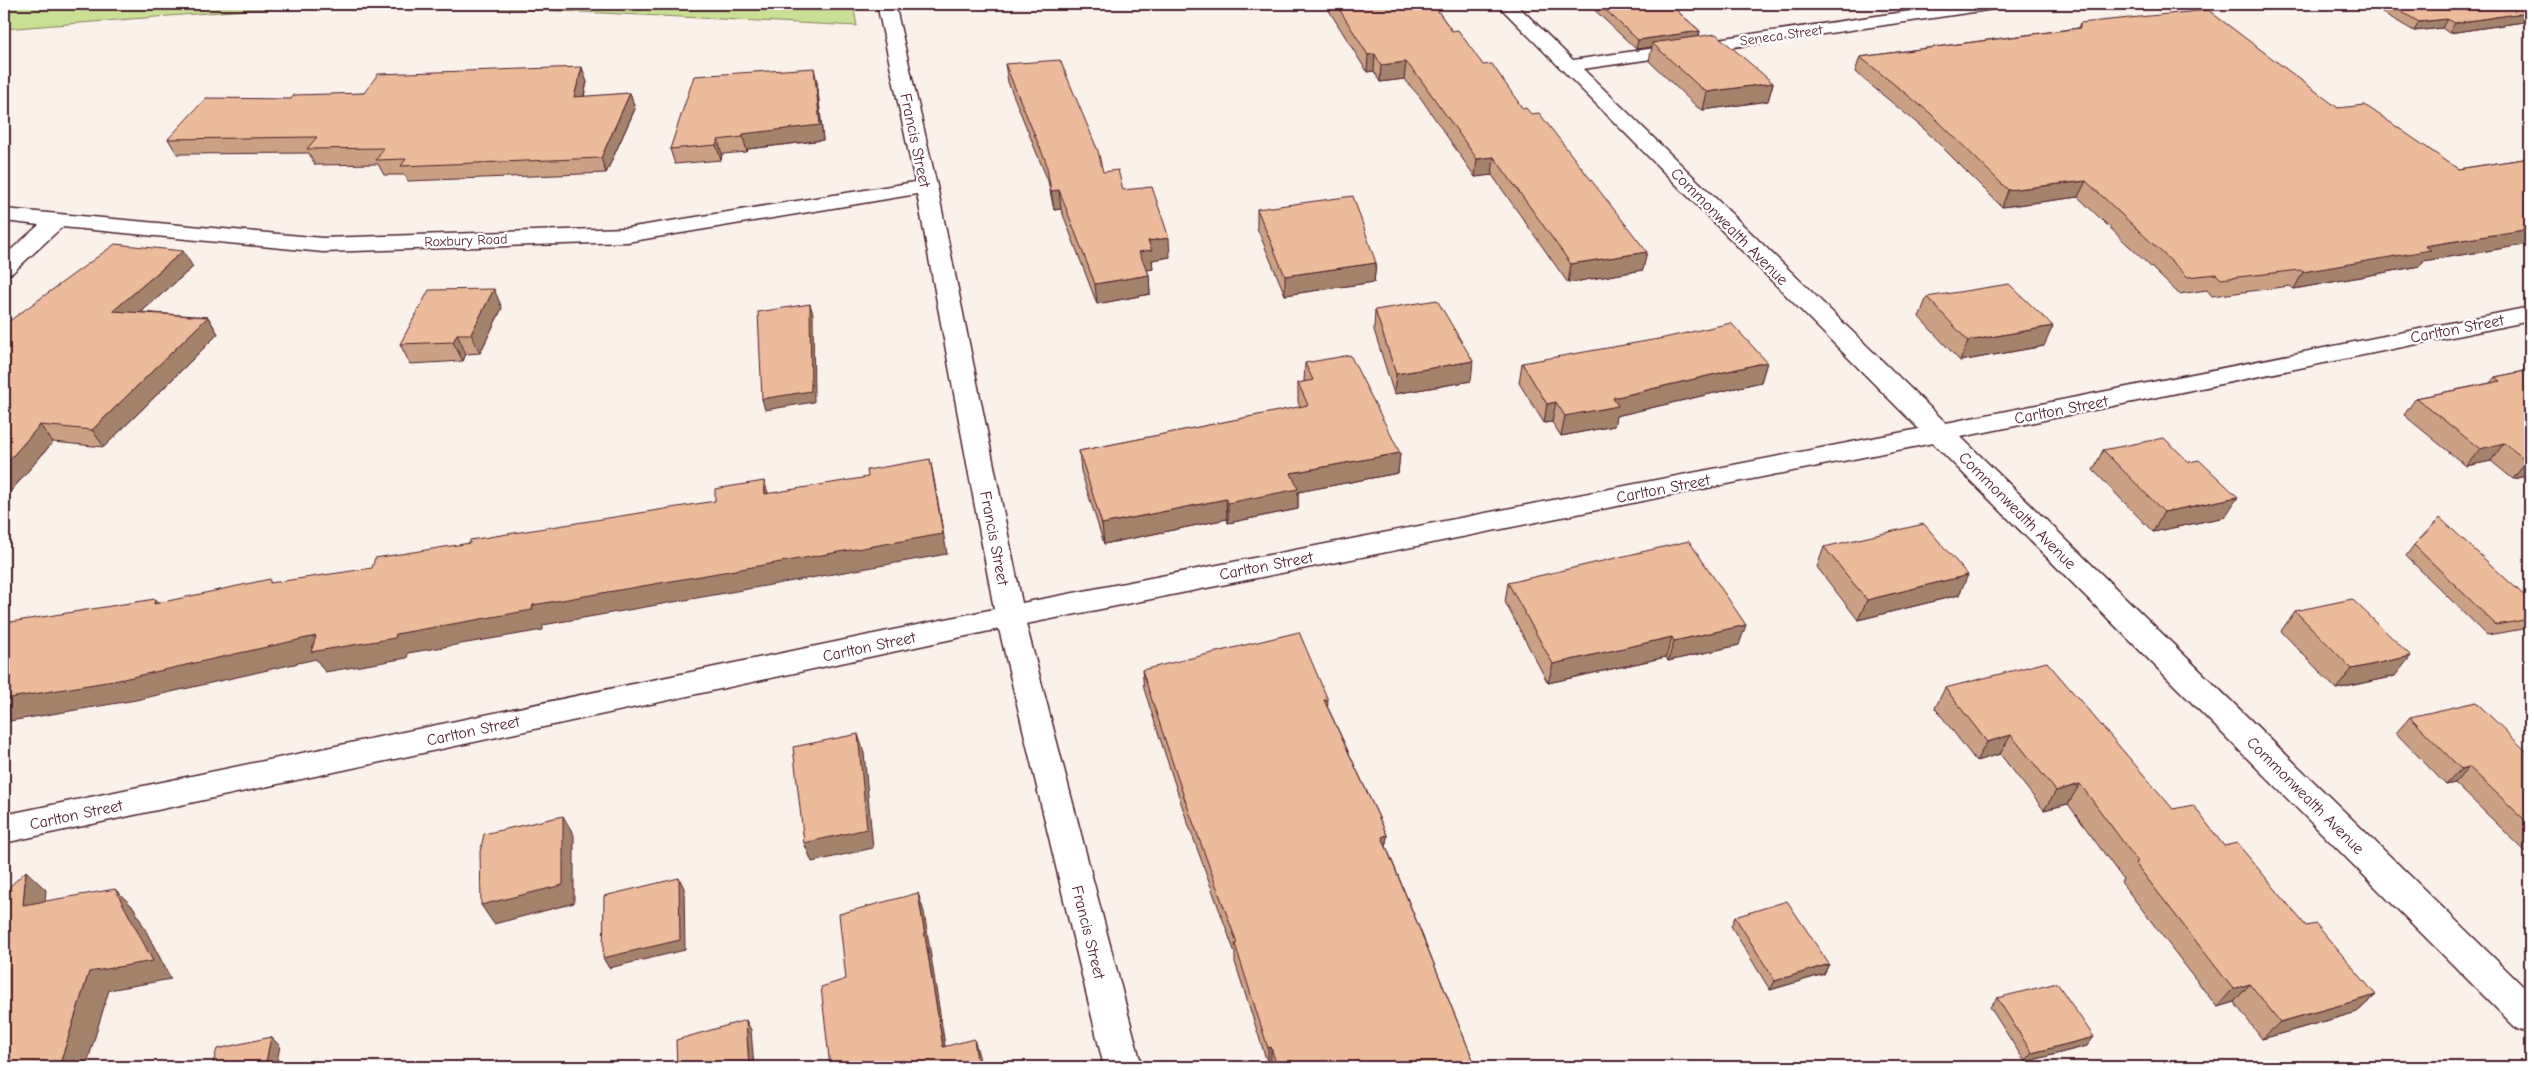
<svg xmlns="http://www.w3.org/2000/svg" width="2534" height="1071" font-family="'Comic Neue',sans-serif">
  <rect width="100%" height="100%" fill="#fbf1eb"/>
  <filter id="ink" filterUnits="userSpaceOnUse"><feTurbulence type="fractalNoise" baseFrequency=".02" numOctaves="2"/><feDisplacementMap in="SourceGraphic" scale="10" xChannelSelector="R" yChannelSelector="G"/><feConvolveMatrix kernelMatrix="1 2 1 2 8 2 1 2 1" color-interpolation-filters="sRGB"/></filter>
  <g filter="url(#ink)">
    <g fill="#c8df95" stroke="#897f60">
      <polygon points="4,4 322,4 4,29"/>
      <polygon points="423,4 853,4 857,26"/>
    </g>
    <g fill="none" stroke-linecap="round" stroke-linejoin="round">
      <g stroke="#4a1f2b" stroke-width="3">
        <polygon id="minor" points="877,4 895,4 937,186 1022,603 1919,429 1497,4 1516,4 1573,60 1959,4 2003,4 2000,8 1994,9 1583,69 1946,423 2530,307 2530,321 1961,437 2530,993 2530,1034 2517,1029 1933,443 1026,624 1142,1067 1104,1067 999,629 4,843 4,815 994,609 917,194 627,242 323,252 62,227 12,273 4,275 4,256 39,225 4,221 4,209 323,238 627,228 915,182"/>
      </g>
      <use href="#minor" fill="#fff" fill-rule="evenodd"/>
    </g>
    <g fill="#caa185" stroke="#4a1f2b">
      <polygon points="1325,4 1433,4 1452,31 1523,109 1643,270 1568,283 1492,175 1475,177 1420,97 1404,79 1380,82 1374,71 1367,72"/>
      <polygon points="1588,4 1669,4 1700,31 1699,37 1773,83 1768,101 1703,110 1697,107 1649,61 1652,47 1636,49"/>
      <polygon points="2368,4 2527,4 2530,6 2530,21 2449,33 2442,28 2414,31"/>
      <polygon points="2080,23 2338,108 2458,169 2530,158 2530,244 2423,261 2420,266 2294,289 2290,286 2212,296 2207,290 2179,294 2078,197 2002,207 1924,129 1855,72 1860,57 2078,28"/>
      <polygon points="1005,64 1103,172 1123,190 1170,257 1152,260 1153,269 1147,270 1149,275 1150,294 1097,304 1061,209 1054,210 1048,181 1008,82"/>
      <polygon points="587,82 584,97 630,93 635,109 606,173 408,181 405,175 384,175 378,164 315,165 309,153 177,154 168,139 291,99 364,93"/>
      <polygon points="817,82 823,140 748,149 747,152 722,154 721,160 675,164 670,149"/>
      <polygon points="1257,209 1376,263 1374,282 1285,295 1257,228"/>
      <polygon points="193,267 141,312 208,317 218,334 104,447 53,442 4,499 4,325"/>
      <polygon points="1927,297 2044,346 1960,361 1919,317"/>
      <polygon points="502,308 480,353 466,354 463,361 410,364 400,344"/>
      <polygon points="1375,310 1471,381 1394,394 1374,330"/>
      <polygon points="1767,362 1761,382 1616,416 1614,426 1561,436 1552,422 1544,423 1519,383 1522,363"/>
      <polygon points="1305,363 1400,453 1398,473 1298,492 1298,509 1228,523 1227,519 1104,544 1081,471 1079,451 1300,407 1298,402 1298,383 1304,382"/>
      <polygon points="2530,370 2530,475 2513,479 2491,461 2466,466 2404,415 2416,398 2490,383 2495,377"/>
      <polygon points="2103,450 2225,517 2153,532 2093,470"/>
      <polygon points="2414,545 2530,601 2530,628 2487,635 2406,556"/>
      <polygon points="1824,547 1959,595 1858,620 1817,567"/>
      <polygon points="1508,583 1739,645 1668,661 1666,657 1548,683 1505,602"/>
      <polygon points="2295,611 2395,676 2336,689 2281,631"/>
      <polygon points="1142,670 1328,708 1387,835 1386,846 1476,1067 1272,1067 1271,1064 1268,1065 1235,962 1235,953 1185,815 1144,689"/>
      <polygon points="1945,688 2173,809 2224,846 2376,995 2357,1012 2262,1039 2234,1002 2217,1007 2121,882 2123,879 2068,804 2044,810 2000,754 1976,761 1935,708"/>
      <polygon points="2410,717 2530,755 2530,856 2455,783 2446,785 2396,733"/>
      <polygon points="1735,917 1829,964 1824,974 1770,990 1731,926"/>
      <polygon points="1997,998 2087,1046 2025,1062 1990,1007"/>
    </g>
    <g fill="#a4836c" stroke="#4a1f2b">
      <polygon points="2530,12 2530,21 2449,33 2455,23"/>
      <polygon points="2447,19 2442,28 2414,31 2419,22"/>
      <polygon points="1700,31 1698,40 1652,43 1652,47 1636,49 1638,40"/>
      <polygon points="1375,54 1374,71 1367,72 1368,55"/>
      <polygon points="1406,62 1404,79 1380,82 1381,65"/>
      <polygon points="582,67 587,82 580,112 574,97"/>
      <polygon points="814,68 817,82 823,140 748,149 747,152 743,137 743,134"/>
      <polygon points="1773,83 1768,101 1703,110 1707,92"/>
      <polygon points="630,93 635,109 606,173 601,158"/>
      <polygon points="718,140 722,154 721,160 716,145"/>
      <polygon points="1494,157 1492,175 1475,177 1477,159"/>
      <polygon points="2086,181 2078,197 2002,207 2008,190"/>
      <polygon points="1059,190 1061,209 1054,210 1051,191"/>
      <polygon points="2530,229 2530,244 2423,261 2420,266 2294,289 2303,272 2425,246"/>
      <polygon points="1169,238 1170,257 1152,260 1153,269 1140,271 1139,252 1148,241"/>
      <polygon points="183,251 193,267 124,327 113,311"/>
      <polygon points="1647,252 1643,270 1568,283 1571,264"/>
      <polygon points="1376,263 1374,282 1285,295 1285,276"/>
      <polygon points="1149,275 1150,294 1097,304 1095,284"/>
      <polygon points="494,289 502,308 480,353 471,334"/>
      <polygon points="810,304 813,314 814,402 765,410 762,399"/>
      <polygon points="208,317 218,334 104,447 92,430"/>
      <polygon points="2053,326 2044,346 1960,361 1968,341"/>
      <polygon points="457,334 466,354 463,361 453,342"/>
      <polygon points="1473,361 1471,381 1394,394 1396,374"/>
      <polygon points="1767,362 1761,382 1616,416 1614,426 1561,436 1565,416 1613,398"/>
      <polygon points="1556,402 1552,422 1544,423 1547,404"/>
      <polygon points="40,425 53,442 4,499 4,466"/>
      <polygon points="2504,443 2491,461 2466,466 2480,449"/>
      <polygon points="1400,453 1398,473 1298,492 1298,509 1228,523 1228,503 1291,473"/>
      <polygon points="930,459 934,479 947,554 543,625 543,630 408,653 407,658 325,672 316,659 136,700 4,722 4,699 316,636 396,634 533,605"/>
      <polygon points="2527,461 2530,461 2530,475 2513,479"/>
      <polygon points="764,481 771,501 765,494"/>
      <polygon points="2238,497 2225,517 2153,532 2164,512"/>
      <polygon points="1226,499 1227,519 1104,544 1102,524"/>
      <polygon points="1968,575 1959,595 1858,620 1867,600"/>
      <polygon points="155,599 170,619 154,604"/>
      <polygon points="1746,625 1739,645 1668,661 1674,641"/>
      <polygon points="1672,637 1666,657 1548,683 1553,664"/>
      <polygon points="2411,656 2395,676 2336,689 2352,669"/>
      <polygon points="1324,700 1328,700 1327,719"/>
      <polygon points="858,734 864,753 873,848 812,862 804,843"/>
      <polygon points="2011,735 2000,754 1976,761 1987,742"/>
      <polygon points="2469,767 2455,783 2446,785 2461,769"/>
      <polygon points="2080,784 2068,804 2044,810 2056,791"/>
      <polygon points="563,816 574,835 574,903 494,924 481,905"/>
      <polygon points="1387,835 1385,854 1382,837"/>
      <polygon points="26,871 46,890 43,924 23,905"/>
      <polygon points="679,878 684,888 685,950 609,968 603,958"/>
      <polygon points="115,889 134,908 171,979 109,990 86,1067 59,1067"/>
      <polygon points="918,893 924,912 948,1064 943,1047"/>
      <polygon points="1829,964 1824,974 1770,990 1775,981"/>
      <polygon points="2250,984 2234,1002 2217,1007 2233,989"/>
      <polygon points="2376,995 2357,1012 2262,1039 2280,1022"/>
      <polygon points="746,1020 751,1030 754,1067 749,1067"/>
      <polygon points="271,1037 280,1046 276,1067 265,1067"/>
      <polygon points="2094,1037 2087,1046 2025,1062 2032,1053"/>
      <polygon points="974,1039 979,1056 981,1067 978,1067"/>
      <polygon points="1271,1047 1271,1064 1268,1065 1268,1048"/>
    </g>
    <g fill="#ebbb9b" stroke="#4a1f2b">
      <polygon points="1336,4 1433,4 1452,31 1458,30 1483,65 1492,64 1523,109 1526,108 1531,114 1539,113 1647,252 1571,264 1494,157 1477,159 1421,80 1406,62 1381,65 1375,54 1368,55"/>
      <polygon points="1599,4 1669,4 1700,31 1638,40"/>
      <polygon points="2388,4 2527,4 2530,6 2530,12 2455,23 2447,19 2419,22"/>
      <polygon points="2208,10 2338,108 2365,105 2458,169 2530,158 2530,229 2425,246 2431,250 2303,272 2300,270 2221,279 2216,274 2188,277 2086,181 2008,190 1930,113 1860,57 2080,28 2080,23"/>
      <polygon points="1716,34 1773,83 1707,92 1701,88 1652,43"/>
      <polygon points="1060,60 1098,151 1103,172 1118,170 1123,190 1152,187 1169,238 1148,241 1152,250 1139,252 1149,275 1095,284 1059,190 1051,191 1046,162 1005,64"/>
      <polygon points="582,67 574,97 630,93 601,158 401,166 406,159 376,160 384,148 307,149 317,137 168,139 206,98 291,99 294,95 364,93 378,74"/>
      <polygon points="814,68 820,125 743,134 743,137 718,140 716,145 670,149 694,76"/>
      <polygon points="1353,196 1376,263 1285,276 1257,209"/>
      <polygon points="115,244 183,251 113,311 208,317 92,430 40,425 4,466 4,337 8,334 4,333 4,325"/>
      <polygon points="2009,284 2053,326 1968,341 1927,297"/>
      <polygon points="494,289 471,334 457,334 453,342 400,344 429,290"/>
      <polygon points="1437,300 1473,361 1396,374 1375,310"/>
      <polygon points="810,304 811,391 762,399 758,312"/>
      <polygon points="1731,323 1767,362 1613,398 1618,406 1565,416 1556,402 1547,404 1522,363 1664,338"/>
      <polygon points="1350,355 1400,453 1291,473 1298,489 1228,503 1226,499 1102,524 1079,451 1308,405 1298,383 1313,380 1305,363"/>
      <polygon points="2530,370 2530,461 2527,461 2504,443 2480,449 2416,398 2501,381 2495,377"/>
      <polygon points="2164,438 2189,462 2199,460 2238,497 2164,512 2103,450"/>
      <polygon points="930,459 943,534 533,605 532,610 396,634 395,638 311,652 316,636 119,680 4,699 4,623 155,599 154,604 270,579 270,583 372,568 375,558 470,543 470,540 715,501 715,489 764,481 765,494 868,477 867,470"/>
      <polygon points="2440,518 2530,601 2530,619 2496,625 2414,545"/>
      <polygon points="1924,524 1968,575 1867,600 1824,547"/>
      <polygon points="1689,541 1746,625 1674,641 1672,637 1553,664 1508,583"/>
      <polygon points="2352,599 2411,656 2352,669 2295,611"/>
      <polygon points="1299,632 1328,700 1324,700 1387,835 1382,837 1476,1067 1277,1067 1271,1047 1268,1048 1235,944 1237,943 1184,797 1142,670"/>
      <polygon points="2047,662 2173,809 2193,805 2224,846 2237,843 2306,926 2316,924 2376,995 2280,1022 2250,984 2233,989 2135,863 2138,862 2080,784 2056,791 2011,735 1987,742 1945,688"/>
      <polygon points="2476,702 2530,755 2530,825 2469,767 2461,769 2410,717"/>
      <polygon points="858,734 867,829 804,843 793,747"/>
      <polygon points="563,816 563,885 481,905 480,852 484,834"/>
      <polygon points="26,871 23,905 115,889 153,961 89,972 59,1067 4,1067 4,892"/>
      <polygon points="679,878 680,940 603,958 604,896"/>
      <polygon points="918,893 943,1047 974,1039 978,1067 830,1067 821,987 846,979 839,914"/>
      <polygon points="1787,901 1829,964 1775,981 1735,917"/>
      <polygon points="2057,983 2094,1037 2032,1053 1997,998"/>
      <polygon points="746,1020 749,1067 677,1067 676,1040"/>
      <polygon points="271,1037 265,1067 212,1067 217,1049"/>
    </g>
  </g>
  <g text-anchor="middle" stroke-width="4.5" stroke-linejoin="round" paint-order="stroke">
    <g font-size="14" fill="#4a1f2b" stroke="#fff">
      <text transform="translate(1781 35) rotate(-8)" y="5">Seneca Street</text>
      <text transform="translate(466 240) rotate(-2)" y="5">Roxbury Road</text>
    </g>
    <g font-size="16" fill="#4a1f2b" stroke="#fff">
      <text transform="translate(916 140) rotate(78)" y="6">Francis Street</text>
      <text transform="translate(1730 226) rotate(45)" y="6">Commonwealth Avenue</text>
      <text transform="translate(2457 328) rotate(-11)" y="6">Carlton Street</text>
      <text transform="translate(2061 409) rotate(-11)" y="6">Carlton Street</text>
      <text transform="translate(1663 488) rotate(-11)" y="6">Carlton Street</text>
      <text transform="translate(2018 510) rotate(45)" y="6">Commonwealth Avenue</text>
      <text transform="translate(995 538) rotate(79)" y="6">Francis Street</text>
      <text transform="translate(1266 565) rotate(-11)" y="6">Carlton Street</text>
      <text transform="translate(869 646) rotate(-12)" y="6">Carlton Street</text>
      <text transform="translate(473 730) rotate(-12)" y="6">Carlton Street</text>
      <text transform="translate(2306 795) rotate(45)" y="6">Commonwealth Avenue</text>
      <text transform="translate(76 814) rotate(-12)" y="6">Carlton Street</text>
      <text transform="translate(1089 932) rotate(76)" y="6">Francis Street</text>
    </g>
  </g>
  <rect width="2534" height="1071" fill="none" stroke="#fff" stroke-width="20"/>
  <rect x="10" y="10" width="2514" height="1051" fill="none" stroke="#4a1f2b" stroke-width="2" filter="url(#ink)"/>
</svg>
